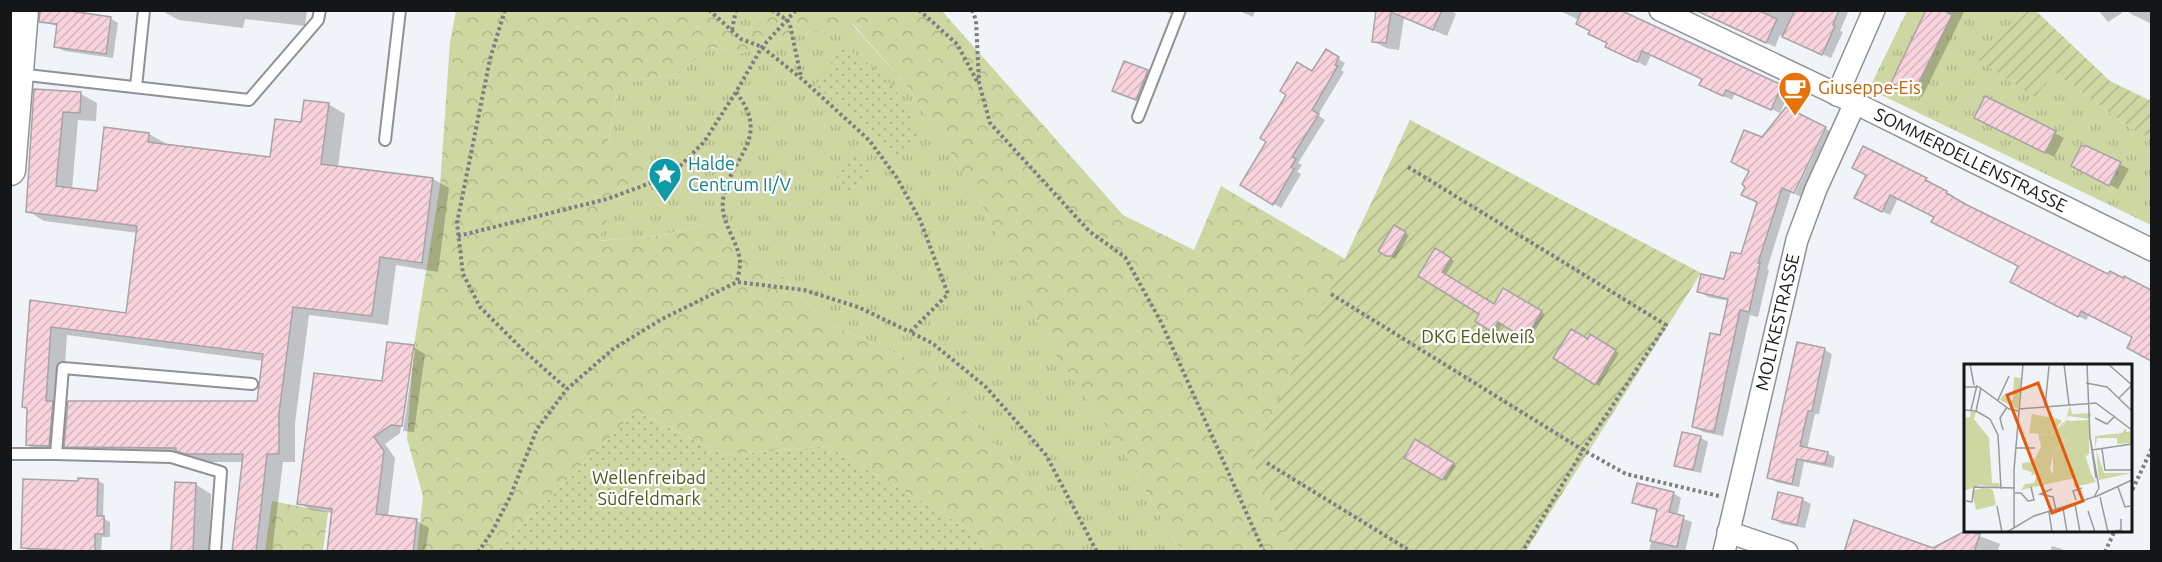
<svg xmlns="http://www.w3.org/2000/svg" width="2162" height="562" font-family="Ubuntu,sans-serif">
  <defs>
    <pattern id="grass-tufts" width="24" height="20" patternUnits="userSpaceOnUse" patternTransform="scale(1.5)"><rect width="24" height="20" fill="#ced6a2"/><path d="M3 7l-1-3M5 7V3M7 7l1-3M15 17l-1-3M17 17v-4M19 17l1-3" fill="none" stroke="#b0b78b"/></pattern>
    <pattern id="forest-crowns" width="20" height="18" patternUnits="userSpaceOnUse" patternTransform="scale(1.5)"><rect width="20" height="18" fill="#ced6a2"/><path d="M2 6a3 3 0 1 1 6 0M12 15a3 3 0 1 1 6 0" fill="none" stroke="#b0b78b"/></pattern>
    <pattern id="park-dots" width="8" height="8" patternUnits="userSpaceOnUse" patternTransform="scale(1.5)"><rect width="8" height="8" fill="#ced6a2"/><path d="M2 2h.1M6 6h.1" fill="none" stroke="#b0b78b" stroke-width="1.8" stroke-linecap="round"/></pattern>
    <pattern id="garden-furrows" width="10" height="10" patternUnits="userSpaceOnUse" patternTransform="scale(1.5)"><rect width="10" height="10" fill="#ced6a2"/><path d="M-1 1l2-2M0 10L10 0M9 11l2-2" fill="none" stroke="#b0b78b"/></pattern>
    <pattern id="building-hatch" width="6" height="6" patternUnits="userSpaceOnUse" patternTransform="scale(1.5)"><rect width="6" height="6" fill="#f8d2dd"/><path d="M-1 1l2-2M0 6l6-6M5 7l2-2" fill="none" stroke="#d4b4bd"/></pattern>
  </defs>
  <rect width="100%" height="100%" fill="#f0f3f7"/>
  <g fill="url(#grass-tufts)">
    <polygon points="726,11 768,11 746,29"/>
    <polygon points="1907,11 2023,11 1979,60 2054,72 2136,132 2151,138 2151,225 1869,89"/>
    <polygon points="852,24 907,86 946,145 982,205 1010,264 1124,452 1175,542 1186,551 1075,551 1047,501 920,364 823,321 780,273 705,225 658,236 597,241 616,201 659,170 608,142 619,84 680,73 710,47 741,53 778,40"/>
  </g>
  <g fill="url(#forest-crowns)">
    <polygon points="456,11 726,11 746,29 768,11 942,11 1123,215 1194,250 1221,186 1345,259 1251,459 1293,551 1186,551 1175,542 1124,452 1043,336 982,205 946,145 907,86 853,24 778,40 741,53 710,47 680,73 619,84 608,142 659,170 616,201 598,241 658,236 705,225 780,273 823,321 920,364 1047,501 1075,551 987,551 977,534 827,446 724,455 636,411 496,551 417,551 423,496 407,439 414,345 440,186 450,42"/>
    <polygon points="272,501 328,512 323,551 265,551"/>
  </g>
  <g fill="url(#park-dots)">
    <path d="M843,46C887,75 900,89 921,138L893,157L816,85Z"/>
    <polygon points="856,149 876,172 852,194 832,171"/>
    <polygon points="636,411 724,455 827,446 977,534 987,551 496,551"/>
  </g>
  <g fill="url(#garden-furrows)">
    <polygon points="2023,11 2036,11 2110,81 2151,101 2151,138 2136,132 2054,72 2035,97 1978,60"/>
    <polygon points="1410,120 1701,273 1526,551 1293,551 1251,459"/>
  </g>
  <g fill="#0003" fill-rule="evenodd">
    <polygon points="166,10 307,10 305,26 245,19 243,28 179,20 166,13"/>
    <polygon points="1161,10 1176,10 1174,15"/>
    <polygon points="1237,10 1255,10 1253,17"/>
    <polygon points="1377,10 1451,10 1456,14 1447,36 1404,18 1399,50 1386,48 1373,41"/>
    <polygon points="1558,10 1616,10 1790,91 1780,113 1735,93 1732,100 1710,90 1704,79 1651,55 1646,66 1615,51 1608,43 1579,20"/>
    <polygon points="1698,10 1849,10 1840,31 1843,32 1831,58 1780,35 1775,47"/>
    <polygon points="1929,10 1965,10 1922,97 1901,87"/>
    <polygon points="2098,10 2120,10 2122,13 2108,22"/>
    <polygon points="2125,10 2152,10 2152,24 2133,15"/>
    <polygon points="110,18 118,23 113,58 64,51 56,46 59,27 44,22"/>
    <polygon points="1326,51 1345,63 1341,70 1344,72 1318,115 1325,120 1298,163 1302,165 1297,172 1301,174 1281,208 1242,185"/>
    <polygon points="1147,71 1156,76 1145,104 1114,90"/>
    <path d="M35,91L81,94L97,103L96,121L78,120L72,189L98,192L106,128L149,134L165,143V145L272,159L302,124L328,104L345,114L338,167L433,179L449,188L438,272L396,265L388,325L309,315L295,423V462H283L272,552H233L243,462H203L189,456L82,455L66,446L65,455L44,454L27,445L28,409L24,406L31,302L127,315L138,233L44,221L28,211ZM67,335L264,361L258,402L69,411L62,408Z"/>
    <polygon points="1986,98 2064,138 2054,157 1985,122"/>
    <polygon points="1824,127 1791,192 1767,269 1769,270 1758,317 1750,315 1723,436 1703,432 1693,426 1721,336 1729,301 1708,297 1699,291 1726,281 1742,256 1758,202 1762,139"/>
    <polygon points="1826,129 1834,133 1803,198 1795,194"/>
    <polygon points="2083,145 2129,169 2118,189 2073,166"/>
    <polygon points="1926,179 1934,184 1933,185 1954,196 1953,199 2109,276 2124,280 2125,278 2152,291 2152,361 2128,348 2134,336 2090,314 2086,320 2020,286 2020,266 1935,217 1898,198 1890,215 1863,202"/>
    <polygon points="1394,227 1409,235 1395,259 1380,250"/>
    <polygon points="1435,250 1454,261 1445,276 1494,306 1504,290 1545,314 1529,340 1503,323 1497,333 1493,331 1477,321 1481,314 1420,276"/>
    <polygon points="1591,336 1619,353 1599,386 1555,357 1588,341"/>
    <polygon points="413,347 425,354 414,432 403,431 415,350 412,350 400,433 385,444 395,458 388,517 417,521 429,528 425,552 328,552 333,513 311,510 299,503 384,382"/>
    <polygon points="1825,350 1832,354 1819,414 1815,414 1807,449 1827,453 1835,457 1833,468 1804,462 1799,487 1776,482 1769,477"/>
    <polygon points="1701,438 1708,442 1701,473 1683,469 1676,465"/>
    <polygon points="1415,441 1456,466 1446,481 1406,457"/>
    <polygon points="97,480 104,484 103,518 110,522 110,537 102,537 101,552 29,551 22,547 79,482"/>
    <polygon points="195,484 211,494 209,552 172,552"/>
    <polygon points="1673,493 1681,498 1677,516 1692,522 1685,552 1649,552 1658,511 1642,507 1634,503"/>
    <polygon points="1802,499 1811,504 1805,528 1782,524 1774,519"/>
    <polygon points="1967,531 2000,544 1997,552 1946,552 1950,541"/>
    <polygon points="2052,546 2062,549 2066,552 2050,552"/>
  </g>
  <g fill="url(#building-hatch)" stroke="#a8a3a5" stroke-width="1.5">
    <polygon points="40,10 64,10 111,17 106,54 54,47 57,24 39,22"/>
    <polygon points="1376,10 1442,10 1433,30 1391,12 1386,43 1372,42"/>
    <polygon points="1582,10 1620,10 1782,85 1771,110 1726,90 1723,96 1699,85 1702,79 1642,51 1637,62 1605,47 1607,43 1588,34 1590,31 1576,24"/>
    <polygon points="1695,10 1758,10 1777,19 1766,43"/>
    <polygon points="1795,10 1839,10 1833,25 1835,26 1822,55 1782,37"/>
    <polygon points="1926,10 1943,10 1952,15 1913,94 1891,83"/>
    <polygon points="1326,49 1339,57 1335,65 1338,66 1312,110 1319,114 1292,157 1296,159 1291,167 1294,169 1273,205 1240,185 1266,142 1260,138 1286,95 1280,91 1297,62 1312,71"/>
    <polygon points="1124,61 1148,70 1136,100 1112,91"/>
    <polygon points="34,89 81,92 80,113 63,112 56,186 97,191 104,127 149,133 148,142 270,157 275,119 301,122 304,100 329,103 321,164 433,178 422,263 380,257 372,316 293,307 279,413 279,454 267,454 256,552 232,552 243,454 185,454 176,451 176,448 64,447 68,401 257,401 263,354 51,327 46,401 53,401 49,446 26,445 27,408 22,407 30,300 126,313 137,226 26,212"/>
    <polygon points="1985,96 2056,131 2045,153 1974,118"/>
    <polygon points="1786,107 1826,127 1794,193 1782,188 1758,263 1760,263 1749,312 1740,310 1714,432 1692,427 1710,333 1720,335 1728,299 1697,292 1701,274 1724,279 1731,252 1741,254 1757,202 1741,195 1745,187 1742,184 1749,171 1731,162 1744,130 1762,137"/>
    <polygon points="1863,146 1927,178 1925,180 1947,191 1946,193 1967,205 2108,274 2110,271 2123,278 2124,276 2151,290 2151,361 2127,348 2132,337 2081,311 2078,317 2010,282 2018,266 1931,222 1934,217 1890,195 1882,212 1854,198 1866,175 1852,168"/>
    <polygon points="2081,146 2087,146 2121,162 2109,186 2071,166"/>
    <polygon points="1394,225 1406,232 1392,256 1386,256 1378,251"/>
    <polygon points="1435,248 1451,258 1442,272 1494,304 1503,288 1542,311 1525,339 1498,322 1492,332 1475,321 1479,314 1418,276"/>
    <polygon points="1571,329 1588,339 1590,334 1616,350 1595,385 1553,358"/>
    <polygon points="387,342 414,345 402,426 391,425 374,437 384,451 376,514 417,519 413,552 327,552 332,509 297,504 314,373 382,381"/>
    <polygon points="1797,342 1825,348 1812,411 1808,411 1800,446 1828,452 1825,464 1797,459 1792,484 1767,478"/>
    <polygon points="1682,432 1701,436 1693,470 1674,466"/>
    <polygon points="1415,439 1454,463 1442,480 1404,458"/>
    <polygon points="78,478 98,479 97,516 104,516 104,534 95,534 95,552 21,548 23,479 78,481"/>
    <polygon points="175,482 196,483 193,552 171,552"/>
    <polygon points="1637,483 1674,492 1669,512 1684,516 1677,547 1650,541 1657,509 1632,503"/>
    <polygon points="1778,492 1803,498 1797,525 1772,519"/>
    <polygon points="1854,520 1933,548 1965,531 1980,534 1974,552 1844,552"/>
  </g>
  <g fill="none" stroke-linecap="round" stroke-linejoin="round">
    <g stroke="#8f9295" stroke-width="14">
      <g id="lane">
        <polyline points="18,74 249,100 318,20 320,10"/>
        <polyline points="136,87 144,10"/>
        <polyline points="1138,117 1180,10"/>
        <polyline points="385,140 400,10"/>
        <polyline points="10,454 56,454 63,368 252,384"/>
        <polyline points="56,454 171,457 221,472 215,552"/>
      </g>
    </g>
    <g stroke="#8f9295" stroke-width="24">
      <g id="street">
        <path id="s1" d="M1660,10L1855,103L2152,250"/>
        <polyline points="1837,95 1874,10"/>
        <polyline points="1728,532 1787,552"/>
        <path id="s2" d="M1724,552L1797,240L1816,189L1855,103"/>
      </g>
    </g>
    <g stroke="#8f9295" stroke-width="33">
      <polyline id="secondary" points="10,170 23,10"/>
    </g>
    <g stroke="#7c7e80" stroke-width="4" stroke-dasharray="3 3" stroke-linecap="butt">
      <polyline points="505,10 490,59 457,223 463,274 480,307 522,349 567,389"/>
      <polyline points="709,10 741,39 762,47 802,79 869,140 897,178 920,220 948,294 910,332 932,343 986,387 1046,455 1097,552"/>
      <polyline points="749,10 754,10"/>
      <polyline points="772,10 787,20 790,25 801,77"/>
      <polyline points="919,10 957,44 977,81"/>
      <polyline points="972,10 976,20 979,83 990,123 1089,231 1125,257 1161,322 1264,552"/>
      <polyline points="732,30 736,10"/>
      <path d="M736,92C773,140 729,157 723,200C720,223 739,241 740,263C740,269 738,276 737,282"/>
      <polyline points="1408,167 1666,325 1583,450 1522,552"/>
      <polyline points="458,236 607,199 656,181 680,166 704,142 736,92 762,47 796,10"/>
      <polyline points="1331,294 1583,450 1626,474 1719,496"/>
      <polyline points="1267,463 1412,552"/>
      <polyline points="2130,495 2152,448"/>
      <polyline points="478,552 492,532 510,497 537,429 567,389 613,349 662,319 737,282 804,290 858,307 910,332"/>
      <polyline points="2105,552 2115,530"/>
    </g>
    <use href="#lane" stroke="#fff" stroke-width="10"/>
    <use href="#street" stroke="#fff" stroke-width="21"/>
    <use href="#secondary" stroke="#fff" stroke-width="30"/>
  </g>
  <defs>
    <g id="cafe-pin" transform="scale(1.725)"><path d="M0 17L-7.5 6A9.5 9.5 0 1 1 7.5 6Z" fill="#e8710a" stroke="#fff"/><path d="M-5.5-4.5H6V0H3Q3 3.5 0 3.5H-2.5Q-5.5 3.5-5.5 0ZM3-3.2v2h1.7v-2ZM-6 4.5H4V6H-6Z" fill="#fff"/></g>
    <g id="sight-pin" transform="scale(1.725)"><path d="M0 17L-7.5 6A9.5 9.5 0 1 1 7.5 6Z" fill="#0f9aa8" stroke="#fff"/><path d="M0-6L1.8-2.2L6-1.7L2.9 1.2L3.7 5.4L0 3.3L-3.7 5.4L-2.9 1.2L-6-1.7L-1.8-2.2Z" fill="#fff"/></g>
  </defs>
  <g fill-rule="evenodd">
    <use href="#cafe-pin" x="1795" y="88"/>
    <use href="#sight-pin" x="665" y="174"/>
  </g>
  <g text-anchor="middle" stroke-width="4.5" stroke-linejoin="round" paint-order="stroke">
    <g font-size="18" fill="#c56008" stroke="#fff" text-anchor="start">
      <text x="1818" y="94">Giuseppe-Eis</text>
    </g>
    <g font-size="18" fill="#151617" stroke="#fff">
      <text dy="6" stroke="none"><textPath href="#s1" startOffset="345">SOMMERDELLENSTRASSE</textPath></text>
      <text dy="6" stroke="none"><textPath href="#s2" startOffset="236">MOLTKESTRASSE</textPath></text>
    </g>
    <g font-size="18" fill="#0d838f" stroke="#fff" text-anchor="start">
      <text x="688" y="170">Halde<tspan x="688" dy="21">Centrum II/V</tspan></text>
    </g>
    <g font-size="18" fill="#515717" stroke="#fff">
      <text x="1478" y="343">DKG Edelweiß</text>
      <text x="649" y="484">Wellenfreibad<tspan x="649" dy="21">Südfeldmark</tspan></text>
    </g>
  </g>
  <g transform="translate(1964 364)">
    <rect width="168" height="168" fill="#f0f3f7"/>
    <path d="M50,13L57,14L54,45L36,36L40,30L46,38L49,35ZM103,56L107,57L105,67L89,91L86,105L89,111L80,113L72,102Z" fill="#ced6a2"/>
    <path d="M106,41L108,50L127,49L126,55L104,52L93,73L72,102L80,113L89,111V91L101,74L97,69L105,67L107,57L125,56V90L122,92L118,74H105L100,80L118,111L127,110L132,118L110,123L111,114L57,126L61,120L70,119L74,108L67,112L68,108L58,105V99L69,98L77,83L74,70L87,71L102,56ZM162,64V68L168,67V79L153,80V74H133L131,85V72L158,69ZM132,86L140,109H168L135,116Z" fill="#ced6a2"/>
    <path d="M7,47L12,48L10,55L25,74L28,119H35L36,124L16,121L0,127V54L6,53ZM105,74H123L121,90L127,110L113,113L97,105V84Z" fill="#ced6a2"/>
    <path d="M68,50L94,55L98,57L87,71L65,69Z" fill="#ced6a2"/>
    <path d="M21,123L29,126L32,141L12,146L8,127Z" fill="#ced6a2"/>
    <path fill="none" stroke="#989b9d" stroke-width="1.5" d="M6,0L10,21M100,0L105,41M123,0L126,74L132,114M144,0L168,21L155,34M122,19L143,23L168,47M0,23H15L45,45L55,47M34,36L45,12M81,43L85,2M55,45L132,39L168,66M0,46L12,47L17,24M7,46L13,21M12,47L26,55L34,71L37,125M131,54L143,60L151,52M39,66L36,54L43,43M126,73L135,124M52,84H71M138,85L141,106H168M128,86L168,80M154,123L161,143L166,142M88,125L76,130L89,133L92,146M51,129H57L64,137L70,136L67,123M131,133L168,116M136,133L144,168M112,136L109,127L118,124M2,137L8,138L10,123L51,124M111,140L116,168M33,142L38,168M99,144L103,168M124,147L131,168M85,148L88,168M50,163V106L59,0M43,168L70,152L130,133L135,124M146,168L157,166V155"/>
    <path fill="#e8590c" fill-opacity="0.15" stroke="#e8590c" stroke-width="3" d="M74,19L119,137L88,149L43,31Z"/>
    <rect width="168" height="168" fill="none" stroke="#151617" stroke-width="3"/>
  </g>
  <rect width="2162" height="562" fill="none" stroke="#151617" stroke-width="24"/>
</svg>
